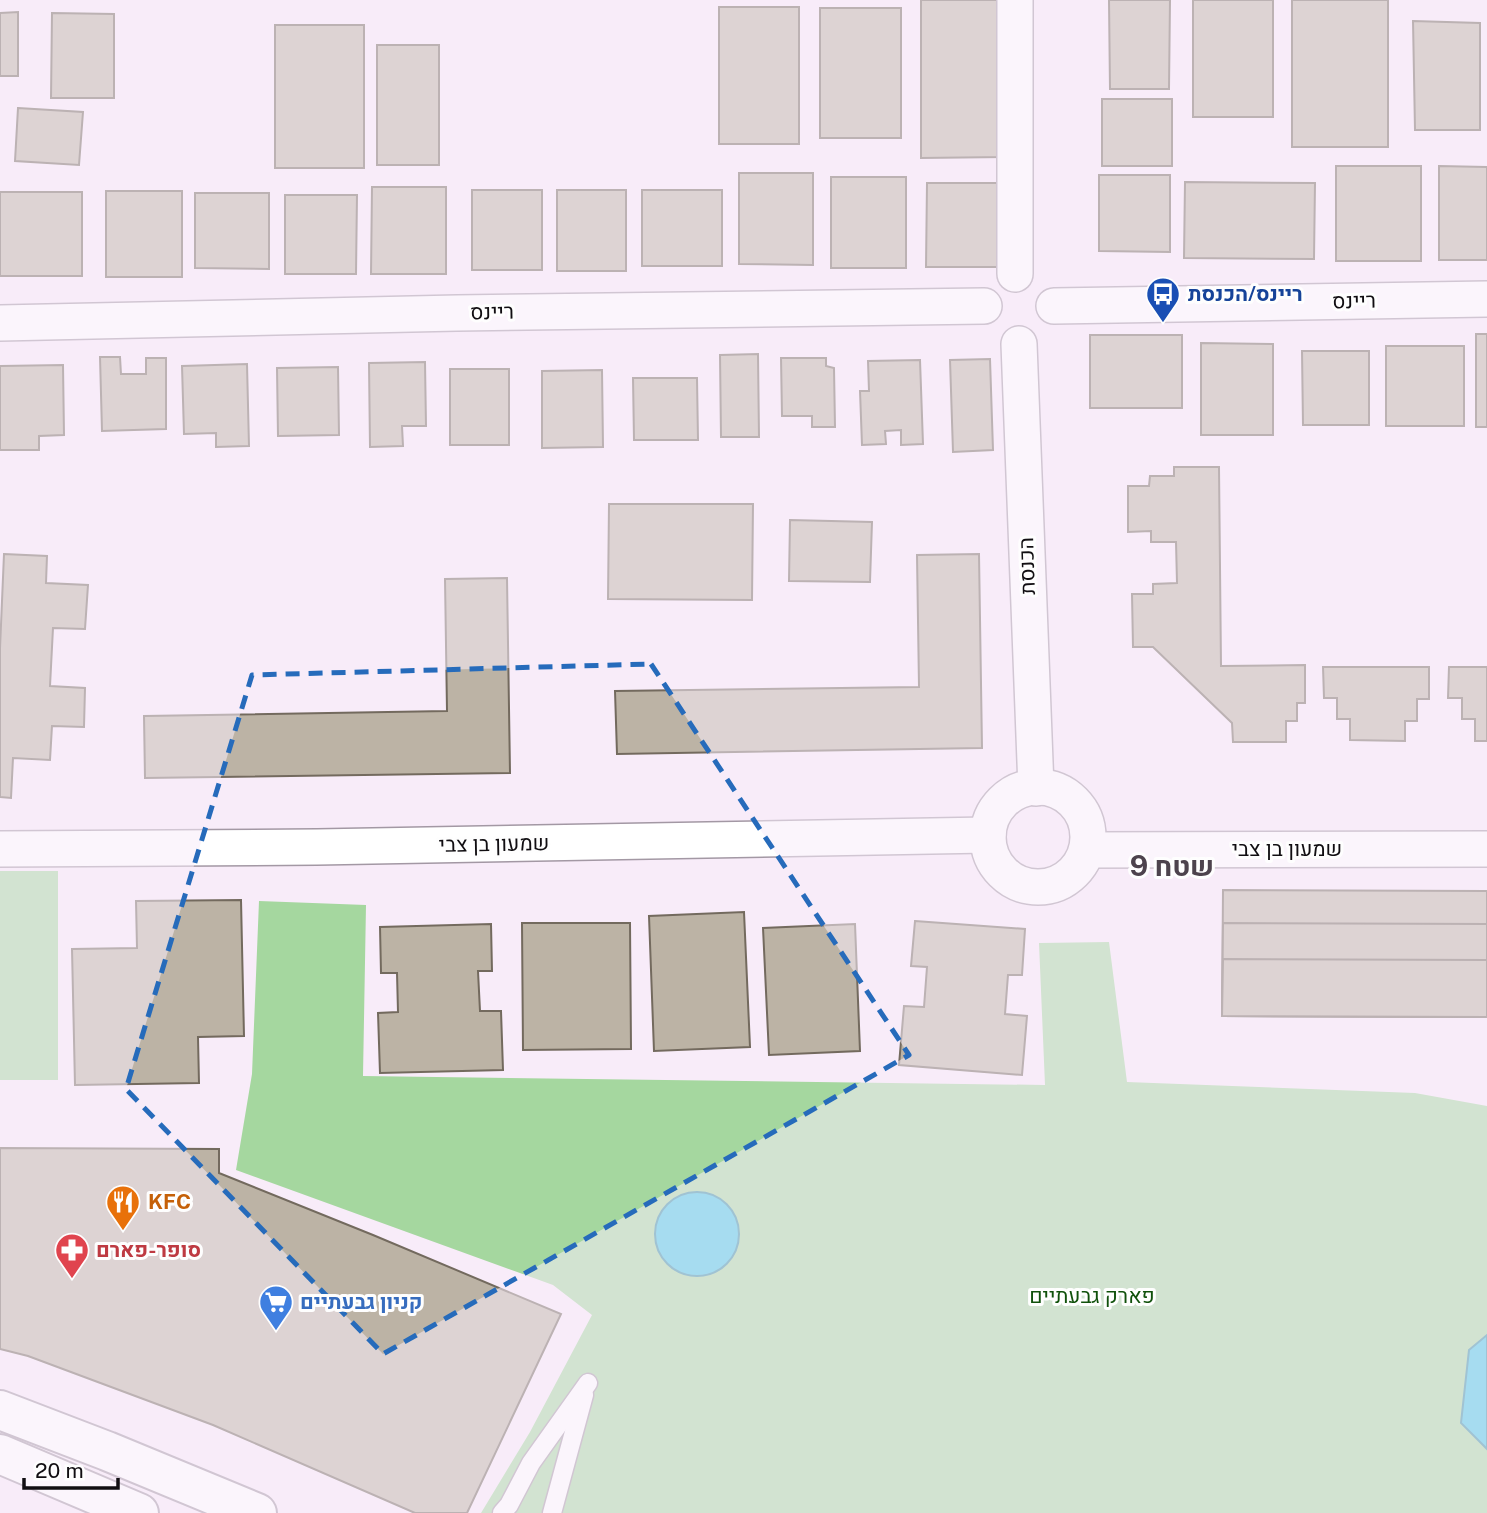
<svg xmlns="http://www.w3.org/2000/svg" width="1487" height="1513" font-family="'Public Sans',Heebo,sans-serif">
  <rect width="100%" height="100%" fill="#f8ecf9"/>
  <g fill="#a5d79f">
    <rect x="0" y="871" width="58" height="209"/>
    <polygon points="259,901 366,905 363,1076 1045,1085 1039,943 1109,942 1127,1082 1415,1093 1487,1106 1487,1513 481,1513 530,1432 592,1315 553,1285 236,1170 252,1074"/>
  </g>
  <g fill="#44c7e4" stroke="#3590a5" stroke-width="2">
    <circle cx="697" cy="1234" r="42"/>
    <polygon points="1487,1335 1487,1449 1461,1423 1469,1350"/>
  </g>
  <g fill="#bcb3a5" stroke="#736a5e" stroke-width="2">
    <polygon points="921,0 1005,0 1005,157 921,158"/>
    <polygon points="1109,0 1170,0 1169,89 1110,89"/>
    <rect x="1193" y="0" width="80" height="117"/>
    <rect x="1292" y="0" width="96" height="147"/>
    <rect x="719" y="7" width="80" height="137"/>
    <rect x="820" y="8" width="81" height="130"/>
    <polygon points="18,12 18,76 0,76 0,13"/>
    <polygon points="52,13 114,14 114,98 51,98"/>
    <polygon points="1413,21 1480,23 1480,130 1415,130"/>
    <rect x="275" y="25" width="89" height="143"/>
    <rect x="377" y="45" width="62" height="120"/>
    <rect x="1102" y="99" width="70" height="67"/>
    <polygon points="18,108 83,112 79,165 15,161"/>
    <rect x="1336" y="166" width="85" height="95"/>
    <polygon points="1439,166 1487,167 1487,260 1439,260"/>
    <polygon points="739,173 813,173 813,265 739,264"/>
    <polygon points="1099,175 1170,175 1170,252 1099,251"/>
    <rect x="831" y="177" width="75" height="91"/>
    <polygon points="1185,182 1315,183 1314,259 1184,258"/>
    <polygon points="927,183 1000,183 1000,267 926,267"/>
    <polygon points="372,187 446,187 446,274 371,274"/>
    <rect x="472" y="190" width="70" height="80"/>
    <rect x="557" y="190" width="69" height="81"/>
    <rect x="642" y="190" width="80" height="76"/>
    <rect x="106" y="191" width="76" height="86"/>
    <rect x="0" y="192" width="82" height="84"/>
    <polygon points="195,193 269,193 269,269 195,268"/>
    <polygon points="285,195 357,195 356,274 285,274"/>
    <rect x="1476" y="334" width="11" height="93"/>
    <rect x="1090" y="335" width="92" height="73"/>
    <polygon points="1201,343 1273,344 1273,435 1201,435"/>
    <rect x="1386" y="346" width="78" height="80"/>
    <polygon points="1302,351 1369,351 1369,425 1303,425"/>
    <polygon points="758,354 759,437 721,437 720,355"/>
    <polygon points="100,357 120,357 121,374 146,374 146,358 166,358 166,429 102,431"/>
    <polygon points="781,358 826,358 826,366 834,368 835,427 812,427 812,416 782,416"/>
    <polygon points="990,359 993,450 953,452 950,360"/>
    <polygon points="920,360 923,444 901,445 901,430 885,431 886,444 862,445 860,391 869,391 868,361"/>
    <polygon points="425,362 426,426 402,426 403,446 370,447 369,363"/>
    <polygon points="247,364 249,446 216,447 216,433 184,434 182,366"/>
    <polygon points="63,365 64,435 39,436 39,450 0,450 0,366"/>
    <polygon points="338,367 339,435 278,436 277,368"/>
    <rect x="450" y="369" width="59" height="76"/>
    <polygon points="602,370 603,447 542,448 542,371"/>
    <polygon points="633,378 697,378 698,440 634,440"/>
    <polygon points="1174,467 1219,467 1221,666 1305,665 1305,703 1297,703 1297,721 1286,721 1286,742 1233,742 1232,723 1153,647 1133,647 1132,594 1153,594 1153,584 1177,583 1176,542 1151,542 1151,531 1128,532 1128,486 1149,486 1150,476 1174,476"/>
    <polygon points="609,504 753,504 752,600 608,599"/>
    <polygon points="790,520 872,522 870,582 789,581"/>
    <polygon points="4,554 47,556 46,583 88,585 85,629 53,628 50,686 85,688 84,727 52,726 50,760 13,758 11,798 0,797 0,648"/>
    <polygon points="979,554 982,748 617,754 615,691 919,687 917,555"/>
    <polygon points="507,578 510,773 145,778 144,716 447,711 445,579"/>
    <polygon points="1323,667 1429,667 1429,699 1417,699 1417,721 1405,721 1405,741 1350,740 1350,719 1337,719 1337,698 1324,698"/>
    <polygon points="1449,667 1487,667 1487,741 1475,741 1475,719 1462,719 1462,698 1448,698"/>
    <polygon points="1223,890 1487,891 1487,1017 1222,1016"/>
    <polygon points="241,900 244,1036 198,1037 199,1083 75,1085 72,949 137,948 136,901"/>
    <polygon points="744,912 750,1047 654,1051 649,916"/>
    <polygon points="915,921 1025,929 1022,975 1008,975 1005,1014 1027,1016 1022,1075 899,1065 904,1006 924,1007 927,967 911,966"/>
    <polygon points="522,923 630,923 631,1049 523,1050"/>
    <polygon points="1223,923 1487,924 1487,1017 1222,1016"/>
    <polygon points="491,924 492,971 478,971 480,1011 501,1011 503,1070 380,1073 378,1013 398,1012 397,973 381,973 380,927"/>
    <polygon points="855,924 860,1051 769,1055 763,928"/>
    <polygon points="1223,959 1487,960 1487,1017 1222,1016"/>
    <polygon points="0,1148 219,1149 219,1173 373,1235 561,1314 467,1513 415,1513 213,1425 28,1356 0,1349"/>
  </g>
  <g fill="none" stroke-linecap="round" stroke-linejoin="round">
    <g stroke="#a398a4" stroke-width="21">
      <g id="lane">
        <polyline points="502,1513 509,1505 531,1463 588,1383"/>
        <polyline points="552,1513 584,1395"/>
      </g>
    </g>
    <g stroke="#a398a4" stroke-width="38">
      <g id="street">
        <polyline points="1015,274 1015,0"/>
        <polyline points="1054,306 1487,299"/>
        <polyline points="0,323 457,313 984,306"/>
        <polyline points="1019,344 1036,788"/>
        <circle cx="1038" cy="837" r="50"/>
        <polyline points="0,849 317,847 988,835"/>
        <polyline points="1087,850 1487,849"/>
      </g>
    </g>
    <g stroke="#a398a4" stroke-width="42">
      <g id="secondary">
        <polyline points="0,1410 107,1451 257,1513"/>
        <polyline points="0,1454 139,1513"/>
      </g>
    </g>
    <use href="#lane" stroke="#fff" stroke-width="18"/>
    <use href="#street" stroke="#fff" stroke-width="35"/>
    <use href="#secondary" stroke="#fff" stroke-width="38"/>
  </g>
  <path d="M0 0H1487V1513H0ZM651,664L909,1055L383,1354L126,1089L252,675Z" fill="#f8ecf9" fill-opacity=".55" fill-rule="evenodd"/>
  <path fill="none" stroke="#266bbb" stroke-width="5" stroke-dasharray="14 9" stroke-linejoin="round" d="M651,664L909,1055L383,1354L126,1089L252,675Z"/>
  <defs>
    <g id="bus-pin" transform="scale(1.75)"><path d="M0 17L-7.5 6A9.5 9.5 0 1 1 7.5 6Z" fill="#1a4fb4" stroke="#fefefe"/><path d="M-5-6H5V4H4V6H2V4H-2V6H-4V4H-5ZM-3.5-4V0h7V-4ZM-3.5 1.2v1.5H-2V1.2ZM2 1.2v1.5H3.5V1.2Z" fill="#fff"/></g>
    <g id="restaurant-pin" transform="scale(1.75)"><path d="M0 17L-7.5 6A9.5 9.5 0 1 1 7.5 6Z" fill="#e8710a" stroke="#fefefe"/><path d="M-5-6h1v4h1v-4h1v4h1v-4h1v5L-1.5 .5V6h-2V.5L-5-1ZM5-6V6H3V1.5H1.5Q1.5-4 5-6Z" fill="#fff"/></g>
    <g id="pharmacy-pin" transform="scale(1.75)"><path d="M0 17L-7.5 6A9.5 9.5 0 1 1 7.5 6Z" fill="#e0444e" stroke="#fefefe"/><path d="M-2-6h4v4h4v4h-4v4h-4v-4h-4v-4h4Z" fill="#fff"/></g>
    <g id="supermarket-pin" transform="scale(1.75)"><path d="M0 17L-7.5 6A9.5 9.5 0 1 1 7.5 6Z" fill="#3f7fe0" stroke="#fefefe"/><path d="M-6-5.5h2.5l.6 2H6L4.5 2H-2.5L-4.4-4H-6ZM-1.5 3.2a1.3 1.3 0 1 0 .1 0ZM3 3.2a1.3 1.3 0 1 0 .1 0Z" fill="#fff"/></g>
  </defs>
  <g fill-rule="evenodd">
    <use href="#bus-pin" x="1163" y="294"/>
    <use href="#restaurant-pin" x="123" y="1202"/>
    <use href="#pharmacy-pin" x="72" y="1250"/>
    <use href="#supermarket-pin" x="276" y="1302"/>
  </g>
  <g text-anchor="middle" stroke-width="6" stroke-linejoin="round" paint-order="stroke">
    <g font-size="21" font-weight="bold" fill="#164399" stroke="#fefefe" text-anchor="start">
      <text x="1188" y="301">ריינס/הכנסת</text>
    </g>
    <g font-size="21" fill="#110e12" stroke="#fefefe">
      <text transform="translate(1354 301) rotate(-1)" y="7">ריינס</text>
      <text transform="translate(492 312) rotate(-1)" y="7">ריינס</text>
      <text transform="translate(1027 566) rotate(-92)" y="7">הכנסת</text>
      <text transform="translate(494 844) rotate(-1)" y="7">שמעון בן צבי</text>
      <text x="1287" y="856">שמעון בן צבי</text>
    </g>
    <g font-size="21" font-weight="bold" fill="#c56008" stroke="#fefefe" text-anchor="start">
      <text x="148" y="1209">KFC</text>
    </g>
    <g font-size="21" font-weight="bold" fill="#be3a42" stroke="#fefefe" text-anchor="start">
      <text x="96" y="1257">סופר-פארם</text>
    </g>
    <g font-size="21" fill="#10510b" stroke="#fefefe">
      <text x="1092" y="1303">פארק גבעתיים</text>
    </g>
    <g font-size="21" font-weight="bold" fill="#366cbe" stroke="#fefefe" text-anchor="start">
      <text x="300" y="1309">קניון גבעתיים</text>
    </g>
    <g font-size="28" font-weight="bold" fill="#4d434d" stroke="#fefefe">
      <text x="1172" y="876">שטח 9</text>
    </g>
  </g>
  <path d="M24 1478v10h94v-10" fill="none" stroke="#110e12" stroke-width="3.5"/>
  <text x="35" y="1478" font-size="21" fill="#110e12" stroke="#fefefe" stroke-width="5" paint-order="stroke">20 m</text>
</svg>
